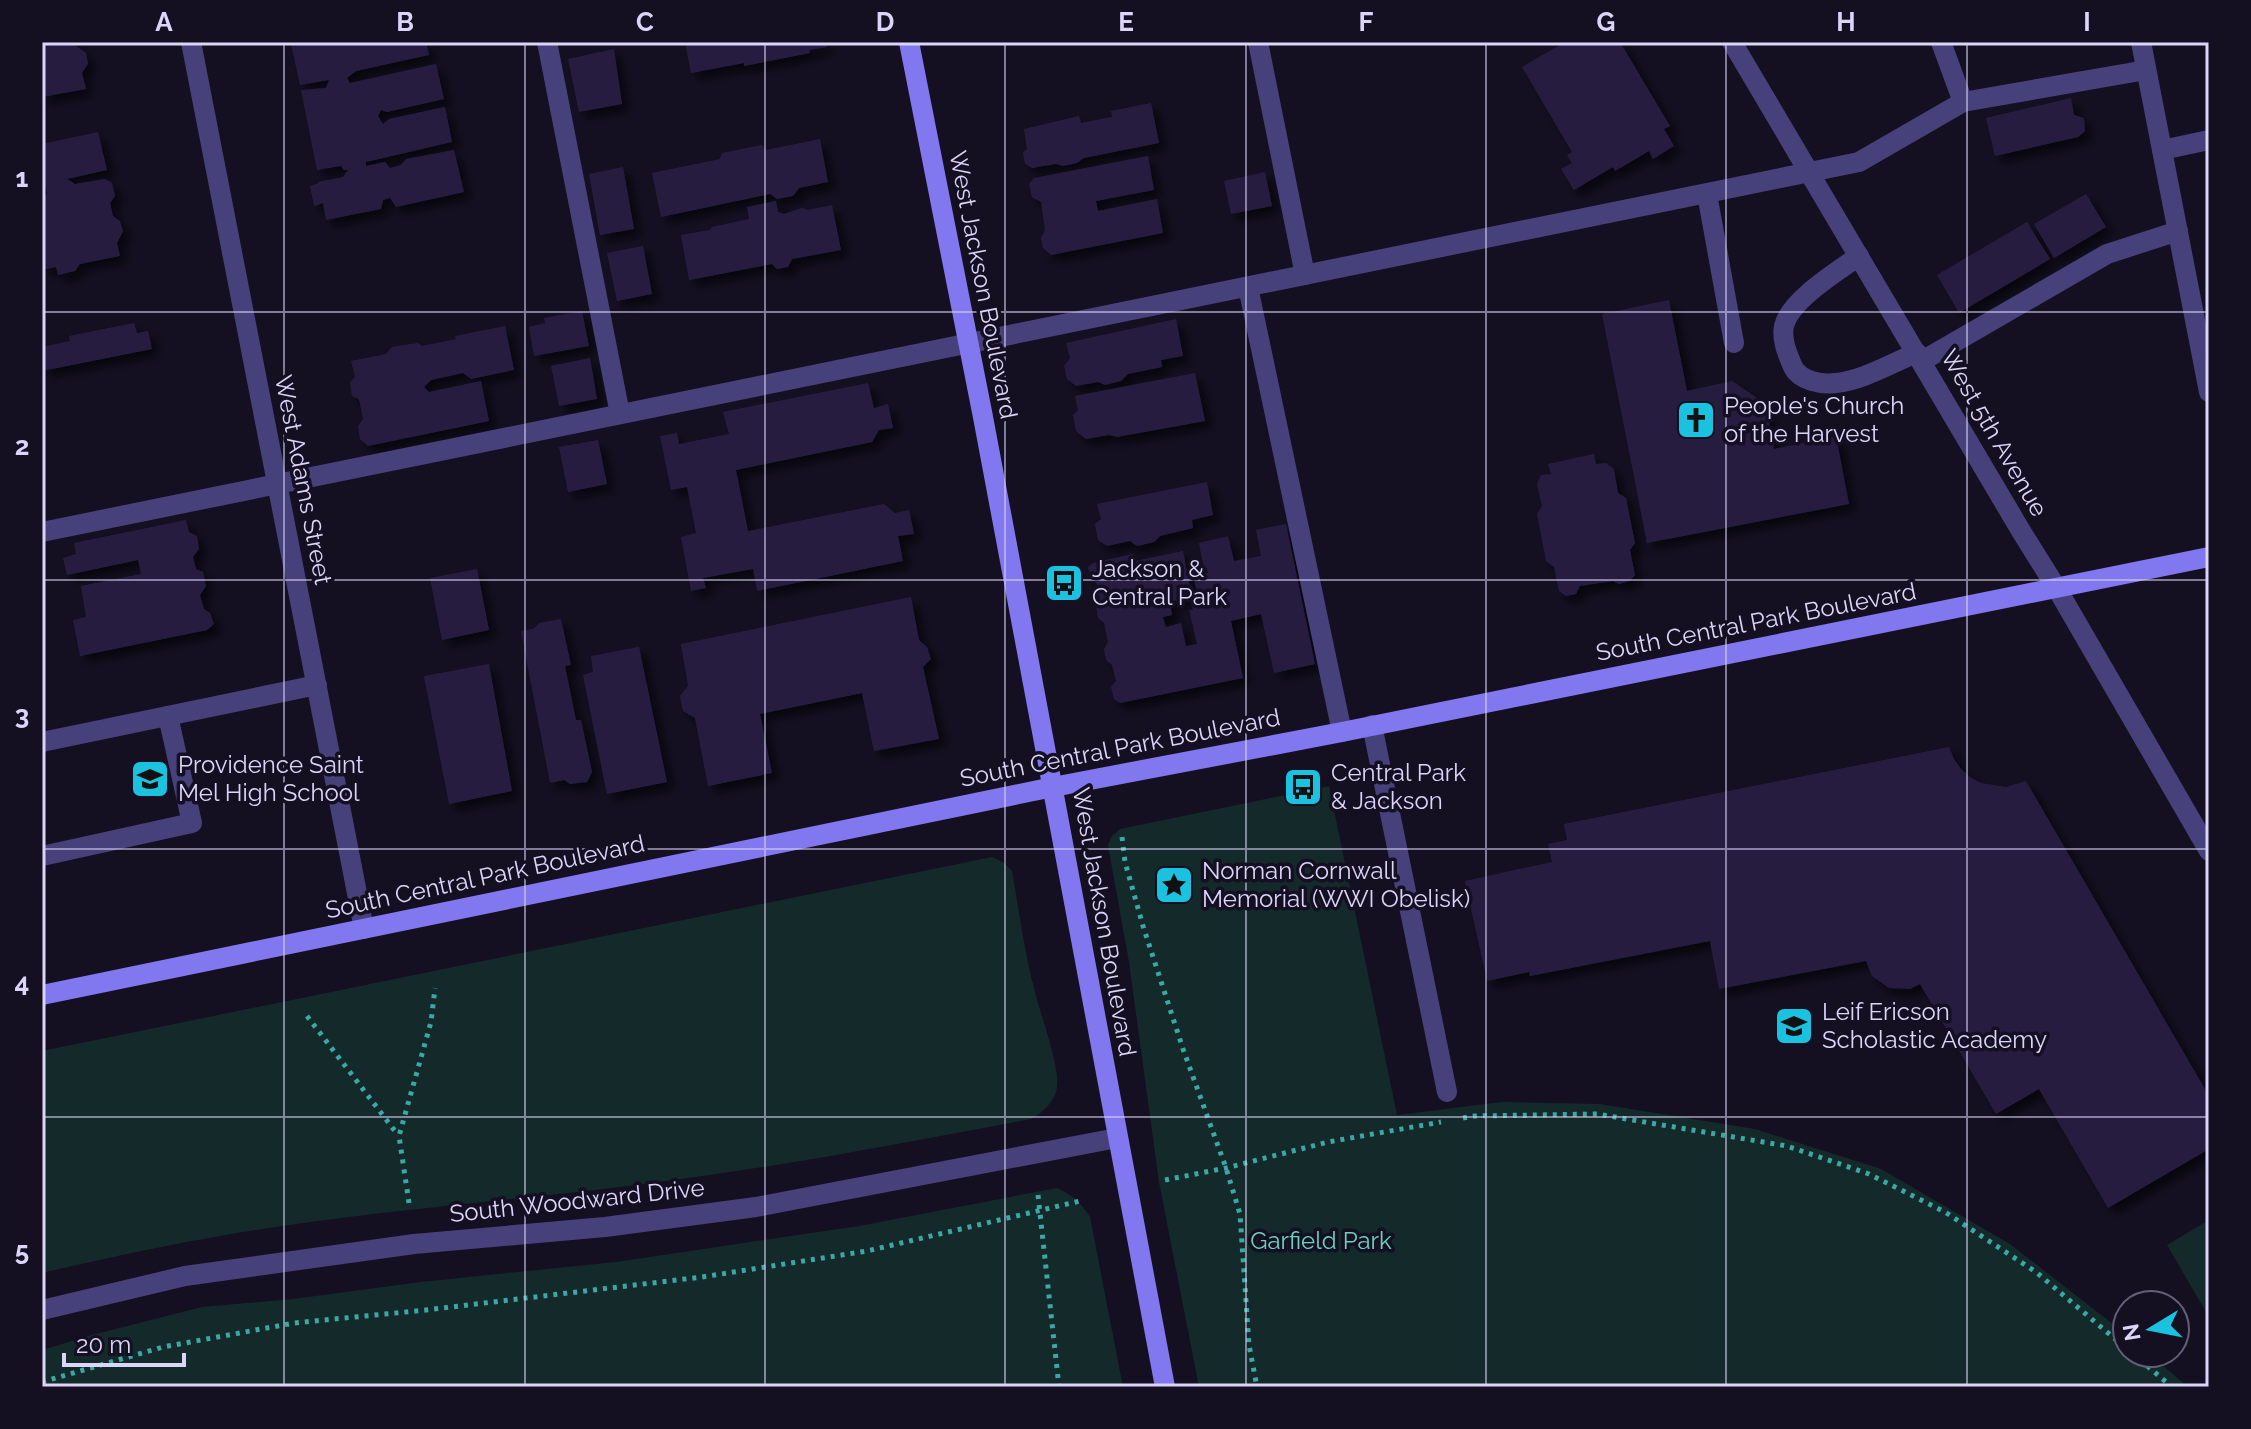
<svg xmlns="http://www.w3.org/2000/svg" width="2251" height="1429" font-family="Raleway,sans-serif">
  <defs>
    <filter id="shadow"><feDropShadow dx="7" dy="7" stdDeviation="4" flood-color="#0009"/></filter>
  </defs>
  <rect width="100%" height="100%" fill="#141021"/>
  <g fill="#142a2a">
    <polygon points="1329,786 1397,1115 1502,1102 1600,1104 1755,1129 1881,1169 2010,1244 2127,1335 2127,1353 2148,1353 2188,1387 1199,1387 1159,1182 1129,962 1108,845 1112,836 1120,829"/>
    <path d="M992,857L1003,862L1012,871C1019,910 1024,950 1034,988C1039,1011 1060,1065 1057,1086C1056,1100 1043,1113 1031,1119C905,1143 778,1167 651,1183C513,1201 374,1210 237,1233C171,1244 107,1258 42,1273V1051Z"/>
    <path d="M1057,1188C1073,1195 1081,1203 1090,1217L1123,1387H42V1350L92,1335L202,1307L293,1299L421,1282L616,1262L859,1226Z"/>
    <polygon points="2209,1220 2209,1317 2167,1245"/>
  </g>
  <g fill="#271e40" filter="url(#shadow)">
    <polygon points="42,42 75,42 76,46 86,53 88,64 82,73 86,89 42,97"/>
    <polygon points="311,42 426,42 429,55 356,71 347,78 350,83 436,64 444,99 387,112 381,110 378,116 383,124 389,119 445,107 452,142 366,162 366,166 385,162 390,168 401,165 406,159 454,150 464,192 396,207 390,198 383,200 381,209 326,220 323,203 314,206 310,186 319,183 318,182 343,177 348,170 344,170 341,166 317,170 301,90 326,88 329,80 300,85 291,44"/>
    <polygon points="685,42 826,42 827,47 809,50 810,53 744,66 744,63 691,73"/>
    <polygon points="1565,42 1620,42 1670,126 1664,129 1674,146 1653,159 1649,151 1615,171 1613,167 1574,190 1561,169 1572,163 1567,155 1572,152 1522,67"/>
    <polygon points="614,49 622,104 579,112 568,59"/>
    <polygon points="2071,98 2074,115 2084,118 2085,131 2078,137 1995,156 1986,118"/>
    <polygon points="1151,103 1159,143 1084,158 1077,163 1063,166 1056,164 1032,168 1025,164 1023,153 1027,149 1024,129 1079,116 1081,123 1112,117 1111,111"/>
    <polygon points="98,132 107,170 67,179 75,184 105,179 112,183 115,196 110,203 113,216 120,221 123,231 117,243 120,256 80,264 75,271 58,275 56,267 42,270 42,195 47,194 45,182 42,183 42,144"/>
    <polygon points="820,139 828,182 799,188 793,196 777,199 770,194 661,217 652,173 720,159 722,153 762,145 766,150"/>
    <polygon points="1148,156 1154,190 1096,201 1098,211 1157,199 1163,233 1051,255 1043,248 1041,238 1045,230 1041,202 1032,197 1029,184 1034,178"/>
    <polygon points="623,167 634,229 600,235 589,174"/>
    <polygon points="1265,172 1272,206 1231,214 1224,181"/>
    <polygon points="2086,194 2106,227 2054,258 2034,224"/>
    <polygon points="776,201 778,212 784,214 802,208 808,210 832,205 841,250 792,259 788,267 777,269 772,264 689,280 681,235 710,230 712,227 749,219 747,207"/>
    <polygon points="2027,222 2050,259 1959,313 1937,275"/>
    <polygon points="643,246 652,294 617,301 607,253"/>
    <polygon points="1669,300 1687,391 1732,381 1766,404 1774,449 1836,436 1849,504 1647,543 1602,314"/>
    <polygon points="582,311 589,346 534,356 529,327 545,323 544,318"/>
    <polygon points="1176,319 1183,356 1161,360 1162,367 1128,374 1121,381 1105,385 1098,382 1076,386 1067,379 1064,366 1070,358 1066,343"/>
    <polygon points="134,323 137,333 148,331 152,349 42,371 42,347 70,341 69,336"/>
    <polygon points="505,326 514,370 471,379 463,373 431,380 424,387 429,392 481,381 489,421 368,446 360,439 358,426 363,419 359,399 352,396 350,382 355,377 351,361 386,354 392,347 418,343 422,346 456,339 455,336"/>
    <polygon points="590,358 597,399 559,406 551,366"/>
    <polygon points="1195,373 1205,421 1117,437 1109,435 1086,439 1076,431 1073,415 1078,410 1075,396"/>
    <polygon points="868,383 874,408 888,404 893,428 879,430 872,442 736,470 748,531 884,504 895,513 909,510 914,534 898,536 903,561 757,591 753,569 703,578 706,588 691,591 681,537 696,533 687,487 671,490 660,436 677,433 679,444 729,434 723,412"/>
    <polygon points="598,440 607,484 568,492 559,447"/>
    <polygon points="1594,454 1596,464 1606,463 1614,469 1618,493 1626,498 1635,543 1630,550 1635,575 1630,581 1619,584 1613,581 1580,586 1576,594 1566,596 1559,591 1554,567 1546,561 1537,514 1542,506 1537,484 1541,475 1551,474 1548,464"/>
    <polygon points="1207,482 1213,515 1192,520 1193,528 1160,536 1154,542 1137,546 1130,541 1107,546 1098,540 1095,524 1101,519 1097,504"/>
    <polygon points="186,520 189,532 197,536 199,549 193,557 196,569 203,572 206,586 200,595 204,609 210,613 214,624 207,630 80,656 73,620 86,617 81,586 141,574 138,560 67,575 63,558 76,554 74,543"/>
    <polygon points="1286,524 1315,664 1274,673 1261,614 1231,621 1243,678 1120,703 1114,699 1111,687 1116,681 1112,665 1106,660 1104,649 1108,642 1104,623 1098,618 1096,606 1100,599 1097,584 1091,578 1088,567 1093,563 1133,554 1135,561 1183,551 1192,597 1170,602 1172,615 1163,617 1166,627 1181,623 1186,646 1197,644 1189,610 1193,610 1190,600 1199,599 1193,576 1208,573 1207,568 1204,569 1199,543 1228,536 1234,561 1261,556 1256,530"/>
    <polygon points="477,569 489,630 442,640 430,578"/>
    <polygon points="911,597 919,640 927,647 931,659 923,667 939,739 874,751 862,693 760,714 772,773 708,786 695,718 683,711 680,696 688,686 681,644"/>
    <polygon points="561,619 571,665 565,666 576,720 581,720 592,772 587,782 570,784 564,780 550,783 521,631 533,629 539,623"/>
    <polygon points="639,647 667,782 607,794 583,675 593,672 591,656"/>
    <polygon points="489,664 512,791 449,804 424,676"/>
    <polygon points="1949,747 1954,759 1961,769 1970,777 1981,783 2006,787 2026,781 2209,1096 2209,1149 2108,1208 2039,1089 1996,1114 1920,984 1910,989 1889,988 1872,976 1866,961 1719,989 1710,941 1530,976 1529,972 1487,981 1465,881 1552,862 1548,844 1567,840 1564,824"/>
  </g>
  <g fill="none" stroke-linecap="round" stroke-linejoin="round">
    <g stroke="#3da6a6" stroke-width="5" stroke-dasharray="4 6" stroke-linecap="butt">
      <polyline points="1122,837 1125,862 1143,926 1183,1049 1226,1168 1240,1214 1249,1345 1257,1387"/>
      <polyline points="307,1016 398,1135"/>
      <polyline points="1463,1118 1474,1116 1597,1114 1787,1146 1869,1174 1945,1212 2036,1272 2127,1349"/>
      <polyline points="1165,1180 1226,1168 1328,1142 1441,1122"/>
      <polyline points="1038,1195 1059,1387"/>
      <polyline points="409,1203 399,1136 431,1022 435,988"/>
      <polyline points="2132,1353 2172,1387"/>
      <polyline points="42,1382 163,1347 294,1323 426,1310 702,1277 867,1251 1080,1201"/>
    </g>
    <g stroke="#46417a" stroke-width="20">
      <polyline points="547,42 620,414"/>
      <polyline points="1258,42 1305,275"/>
      <polyline points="1941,42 1963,102"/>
      <polyline points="2162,150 2209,140"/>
      <polyline points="1707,194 1734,343"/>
      <path d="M1859,256C1838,271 1790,300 1784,326C1781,340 1788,355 1793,367C1800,381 1822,385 1836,383C1864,380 1891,363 1917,353"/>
      <polyline points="1248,287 1342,732"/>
      <polyline points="1922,361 2107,254 2178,231"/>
      <polyline points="42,532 1859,162 1963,102 2146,70"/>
      <polyline points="1372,725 1447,1092"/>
      <polyline points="42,742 317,685"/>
      <polyline points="42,856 192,823 168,716"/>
      <polyline points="42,1310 185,1276 414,1244 605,1227 756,1207 1117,1138"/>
    </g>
    <g stroke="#46417a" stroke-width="20">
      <polyline points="191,42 364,929"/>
      <polyline points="1732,42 2021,531 2056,587 2209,851"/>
      <polyline points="2141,42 2209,392"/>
    </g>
    <g stroke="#8177ef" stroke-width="20">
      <polyline points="909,42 983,417 1165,1387"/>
      <polyline points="42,995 1053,787 1342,732 2209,557"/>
    </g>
  </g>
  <path fill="none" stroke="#dbd5fa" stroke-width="2" stroke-opacity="0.55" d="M284,42V1387M525,42V1387M765,42V1387M1005,42V1387M1246,42V1387M1486,42V1387M1726,42V1387M1967,42V1387M42,312H2209M42,580H2209M42,849H2209M42,1117H2209"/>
  <defs>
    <g id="church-square" transform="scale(2)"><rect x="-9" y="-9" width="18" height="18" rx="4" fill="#1bc2e0" stroke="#141021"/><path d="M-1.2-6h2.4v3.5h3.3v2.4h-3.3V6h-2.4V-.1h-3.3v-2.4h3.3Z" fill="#111"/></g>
    <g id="bus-square" transform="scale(2)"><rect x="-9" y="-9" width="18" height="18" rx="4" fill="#1bc2e0" stroke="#141021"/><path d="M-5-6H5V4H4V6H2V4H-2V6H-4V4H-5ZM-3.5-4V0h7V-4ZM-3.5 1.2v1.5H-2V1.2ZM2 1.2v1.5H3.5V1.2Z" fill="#111"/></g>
    <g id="school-square" transform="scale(2)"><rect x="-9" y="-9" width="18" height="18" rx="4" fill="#1bc2e0" stroke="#141021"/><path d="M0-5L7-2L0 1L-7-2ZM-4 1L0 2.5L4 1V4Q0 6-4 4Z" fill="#111"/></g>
    <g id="sight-square" transform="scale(2)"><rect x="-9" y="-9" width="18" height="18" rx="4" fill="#1bc2e0" stroke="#141021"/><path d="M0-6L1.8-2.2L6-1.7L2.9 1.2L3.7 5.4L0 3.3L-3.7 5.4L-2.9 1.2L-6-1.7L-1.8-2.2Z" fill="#111"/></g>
  </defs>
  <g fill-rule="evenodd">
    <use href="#church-square" x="1696" y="420"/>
    <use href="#bus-square" x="1064" y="583"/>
    <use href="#school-square" x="150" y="779"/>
    <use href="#bus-square" x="1303" y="787"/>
    <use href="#sight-square" x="1174" y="885"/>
    <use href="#school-square" x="1794" y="1026"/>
  </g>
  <g text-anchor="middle" stroke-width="7" stroke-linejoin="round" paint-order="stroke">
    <g font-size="24" fill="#dbd5fa" stroke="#141021">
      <text transform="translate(983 285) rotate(79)" y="8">West Jackson Boulevard</text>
      <text transform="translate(1994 433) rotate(60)" y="8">West 5th Avenue</text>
      <text transform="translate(303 480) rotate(79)" y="8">West Adams Street</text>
      <text transform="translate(1756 622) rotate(-11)" y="8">South Central Park Boulevard</text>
      <text transform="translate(1120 748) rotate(-11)" y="8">South Central Park Boulevard</text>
      <text transform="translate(485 877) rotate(-12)" y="8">South Central Park Boulevard</text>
      <text transform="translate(1104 922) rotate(80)" y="8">West Jackson Boulevard</text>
      <text transform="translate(577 1201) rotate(-6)" y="8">South Woodward Drive</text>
    </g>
    <g font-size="24" fill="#dbd5fa" stroke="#141021" text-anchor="start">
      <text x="1724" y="414">People's Church<tspan x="1724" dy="28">of the Harvest</tspan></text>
      <text x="1092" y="577">Jackson &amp;<tspan x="1092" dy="28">Central Park</tspan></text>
      <text x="178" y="773">Providence Saint<tspan x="178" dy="28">Mel High School</tspan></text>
      <text x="1331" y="781">Central Park<tspan x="1331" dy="28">&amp; Jackson</tspan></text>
      <text x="1202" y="879">Norman Cornwall<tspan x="1202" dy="28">Memorial (WWI Obelisk)</tspan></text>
      <text x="1822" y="1020">Leif Ericson<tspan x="1822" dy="28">Scholastic Academy</tspan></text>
    </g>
    <g font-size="24" fill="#6ad1bd" stroke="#141021">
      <text x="1321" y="1249">Garfield Park</text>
    </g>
  </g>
  <rect width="2251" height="1429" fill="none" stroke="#141021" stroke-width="88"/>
  <g transform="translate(2151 1329) rotate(260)"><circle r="38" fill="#141021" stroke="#645f78" stroke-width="2"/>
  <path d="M0-6L14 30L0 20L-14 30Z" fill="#1bc2e0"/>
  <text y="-12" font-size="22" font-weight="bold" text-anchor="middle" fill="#dbd5fa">N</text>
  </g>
  <path d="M64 1353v12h120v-12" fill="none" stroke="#dbd5fa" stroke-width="4"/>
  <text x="76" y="1353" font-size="24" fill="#dbd5fa" stroke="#141021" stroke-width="6" paint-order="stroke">20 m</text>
  <rect x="44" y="44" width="2163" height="1341" fill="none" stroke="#dbd5fa" stroke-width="3"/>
  <g font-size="26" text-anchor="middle" font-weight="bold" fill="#dbd5fa">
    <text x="164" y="31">A</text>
    <text x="405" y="31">B</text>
    <text x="645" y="31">C</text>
    <text x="885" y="31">D</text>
    <text x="1126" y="31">E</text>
    <text x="1366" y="31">F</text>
    <text x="1606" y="31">G</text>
    <text x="1846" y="31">H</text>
    <text x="2087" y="31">I</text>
    <text x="22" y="187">1</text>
    <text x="22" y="455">2</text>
    <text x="22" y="724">3</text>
    <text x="22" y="992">4</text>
    <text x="22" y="1260">5</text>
  </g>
</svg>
